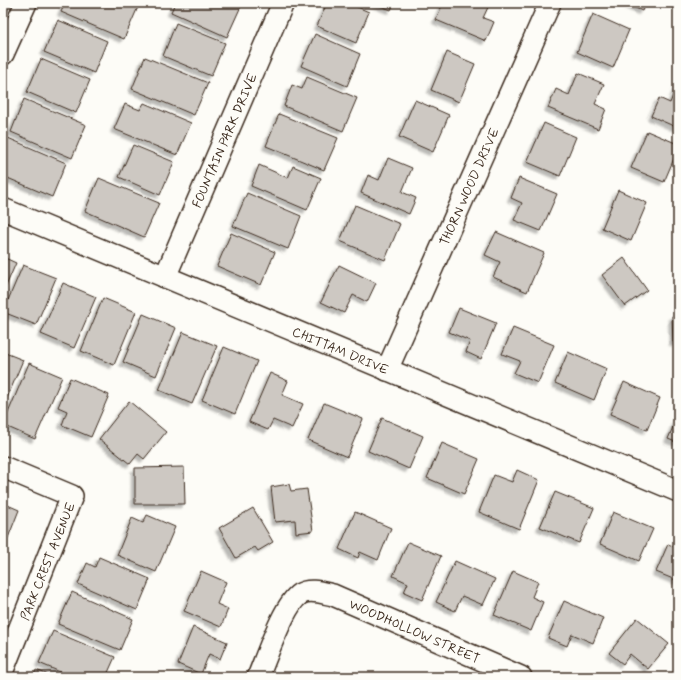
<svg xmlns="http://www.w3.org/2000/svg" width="681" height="680" font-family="Mynerve,sans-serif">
  <defs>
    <filter id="shadow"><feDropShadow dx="-3.5" dy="3.5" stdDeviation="1" flood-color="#0004"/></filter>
  </defs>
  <rect width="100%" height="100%" fill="#fdfcf7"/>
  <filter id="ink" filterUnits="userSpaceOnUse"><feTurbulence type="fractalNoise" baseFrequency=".025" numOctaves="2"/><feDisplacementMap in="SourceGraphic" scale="8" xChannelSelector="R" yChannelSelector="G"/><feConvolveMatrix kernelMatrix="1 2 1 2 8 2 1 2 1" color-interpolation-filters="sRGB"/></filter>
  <g filter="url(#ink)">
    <g fill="#cdc8c2" stroke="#3b2a1e" filter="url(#shadow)">
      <polygon points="65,3 130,3 138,7 124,39 61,12"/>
      <polygon points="175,3 239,3 242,4 227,37 171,12"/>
      <polygon points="327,3 348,3 369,12 356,43 317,26"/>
      <polygon points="373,3 394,3 391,10"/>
      <polygon points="443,3 453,5 453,3 490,3 483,18 494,22 486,41 436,20"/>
      <polygon points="625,3 646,3 642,11"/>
      <polygon points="593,14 629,30 613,68 577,52"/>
      <polygon points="58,20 107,41 94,73 44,52"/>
      <polygon points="176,23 225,43 211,76 163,56"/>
      <polygon points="315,34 360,54 347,86 301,66"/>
      <polygon points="447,52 475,64 459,102 431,90"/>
      <polygon points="145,57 208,83 194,115 132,89"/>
      <polygon points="41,59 90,80 76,113 27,92"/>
      <polygon points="578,73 604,84 595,104 606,109 598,129 548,108 556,89 569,95"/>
      <polygon points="307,77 357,98 343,131 284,106 292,85 302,89"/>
      <polygon points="678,83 678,128 651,116 659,98 670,103"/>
      <polygon points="24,99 86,125 72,158 11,132"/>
      <polygon points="415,100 449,115 433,152 399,137"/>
      <polygon points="144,103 191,123 177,155 114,129 125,104 140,110"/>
      <polygon points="279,114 338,138 324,170 266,146"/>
      <polygon points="544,123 576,137 560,176 527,162"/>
      <polygon points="647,131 678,144 678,149 664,182 631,168"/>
      <polygon points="8,138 66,163 52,197 3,176 3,151"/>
      <polygon points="133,145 174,162 160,195 119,177"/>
      <polygon points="388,158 412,168 402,192 416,198 409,214 361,193 368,175 379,180"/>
      <polygon points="259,165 288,178 293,166 321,178 307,210 251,186"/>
      <polygon points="99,178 159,203 144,237 85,211"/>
      <polygon points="519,178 557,194 541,231 514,220 522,203 511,198"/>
      <polygon points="618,190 647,203 631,241 602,228"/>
      <polygon points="247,193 301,216 288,249 233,226"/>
      <polygon points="355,205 400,224 385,260 340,241"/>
      <polygon points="496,232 544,253 527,292 493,277 500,262 485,255"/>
      <polygon points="231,233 275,252 261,285 217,266"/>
      <polygon points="3,257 16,263 3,293"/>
      <polygon points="624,258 647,290 625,306 602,275"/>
      <polygon points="23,265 56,278 36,325 3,312"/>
      <polygon points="339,265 376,283 367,302 353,295 344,313 321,302"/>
      <polygon points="63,283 96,297 74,348 41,334"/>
      <polygon points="103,298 136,312 114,365 81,351"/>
      <polygon points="459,308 496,323 481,359 466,352 470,341 449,332"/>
      <polygon points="143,314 176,328 156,376 123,362"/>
      <polygon points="678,315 678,342 673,342 672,316"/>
      <polygon points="513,328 554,345 538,383 514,373 520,361 502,354"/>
      <polygon points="183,332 217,346 192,404 159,390"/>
      <polygon points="224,347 257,361 235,414 202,400"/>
      <polygon points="3,352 23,360 3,408"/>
      <polygon points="568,352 607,369 594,400 555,383"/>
      <polygon points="29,363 62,377 35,439 3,425"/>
      <polygon points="270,373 288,381 282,395 303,404 292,428 273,420 268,430 249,422"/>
      <polygon points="70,378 109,395 91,437 62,425 67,411 58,407"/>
      <polygon points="624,382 660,398 647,430 610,414"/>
      <polygon points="129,401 166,432 144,459 138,454 130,464 99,439"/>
      <polygon points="324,403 363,419 347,457 308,440"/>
      <polygon points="678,415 678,443 668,439"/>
      <polygon points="382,418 423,436 409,469 368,451"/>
      <polygon points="442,443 479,459 464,494 427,478"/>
      <polygon points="184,467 185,504 135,504 135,468"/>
      <polygon points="517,470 539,480 519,529 479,512 494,475 512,482"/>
      <polygon points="289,484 291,491 307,489 313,531 296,533 295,520 275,522 271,487"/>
      <polygon points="555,492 594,508 579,543 540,527"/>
      <polygon points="3,503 19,510 6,543 3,542"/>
      <polygon points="253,508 273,542 258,551 255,547 236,558 219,528"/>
      <polygon points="355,512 391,528 378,560 360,552 358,558 339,549"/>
      <polygon points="613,512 653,529 639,561 600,544"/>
      <polygon points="147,515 175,527 156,572 117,555 132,518 143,523"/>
      <polygon points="408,542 441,556 422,600 404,592 408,583 393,576"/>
      <polygon points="668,544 678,548 678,581 656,572"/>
      <polygon points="99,557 150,579 137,610 78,584 87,563 95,567"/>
      <polygon points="455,561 495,579 483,605 462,596 455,611 436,602"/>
      <polygon points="201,571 226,582 217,604 228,609 221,627 184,611"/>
      <polygon points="513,571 538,582 532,597 543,602 531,631 494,615"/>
      <polygon points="72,592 133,619 120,650 58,624"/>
      <polygon points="564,601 603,618 593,643 572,634 567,646 548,638"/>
      <polygon points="637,618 669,644 648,669 630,654 623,664 609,653"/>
      <polygon points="193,627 227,642 220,659 209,654 201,674 178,664"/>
      <polygon points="53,631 115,657 106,677 72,677 39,663"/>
      <polygon points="36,670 54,677 33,677"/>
      <polygon points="335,671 348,677 333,677"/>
    </g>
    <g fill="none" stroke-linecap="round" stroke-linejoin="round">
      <g stroke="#3b2a1e" stroke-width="24">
        <g id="street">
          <polyline points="3,54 26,3"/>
          <path id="s1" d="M3,209L678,491"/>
          <path id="s2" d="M165,277L283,3"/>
          <path id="s3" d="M387,370L550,3"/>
          <polyline points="3,467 72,496 3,670"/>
          <path id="s4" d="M258,677C266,658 284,604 300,594C310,588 323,593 333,595L521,677"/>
        </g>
      </g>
      <use href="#street" stroke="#fdfcf7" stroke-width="21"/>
    </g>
  </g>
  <g text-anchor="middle" stroke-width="3" stroke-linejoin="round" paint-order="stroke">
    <g font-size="13" fill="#3b2a1e" stroke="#fdfcf7">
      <text dy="5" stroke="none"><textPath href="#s2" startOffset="149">FOUNTAIN PARK DRIVE</textPath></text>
      <text dy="5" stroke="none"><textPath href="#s3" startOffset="201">THORN WOOD DRIVE</textPath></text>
      <text dy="5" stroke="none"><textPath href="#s1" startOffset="366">CHITTAM DRIVE</textPath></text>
      <text transform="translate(47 561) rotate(-68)" y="5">PARK CREST AVENUE</text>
      <text dy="5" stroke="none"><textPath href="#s4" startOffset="217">WOODHOLLOW STREET</textPath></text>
    </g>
  </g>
  <rect width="681" height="680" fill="none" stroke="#fdfcf7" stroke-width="16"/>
  <rect x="8" y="8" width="665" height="664" fill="none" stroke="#3b2a1e" stroke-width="1.5" filter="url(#ink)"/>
</svg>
